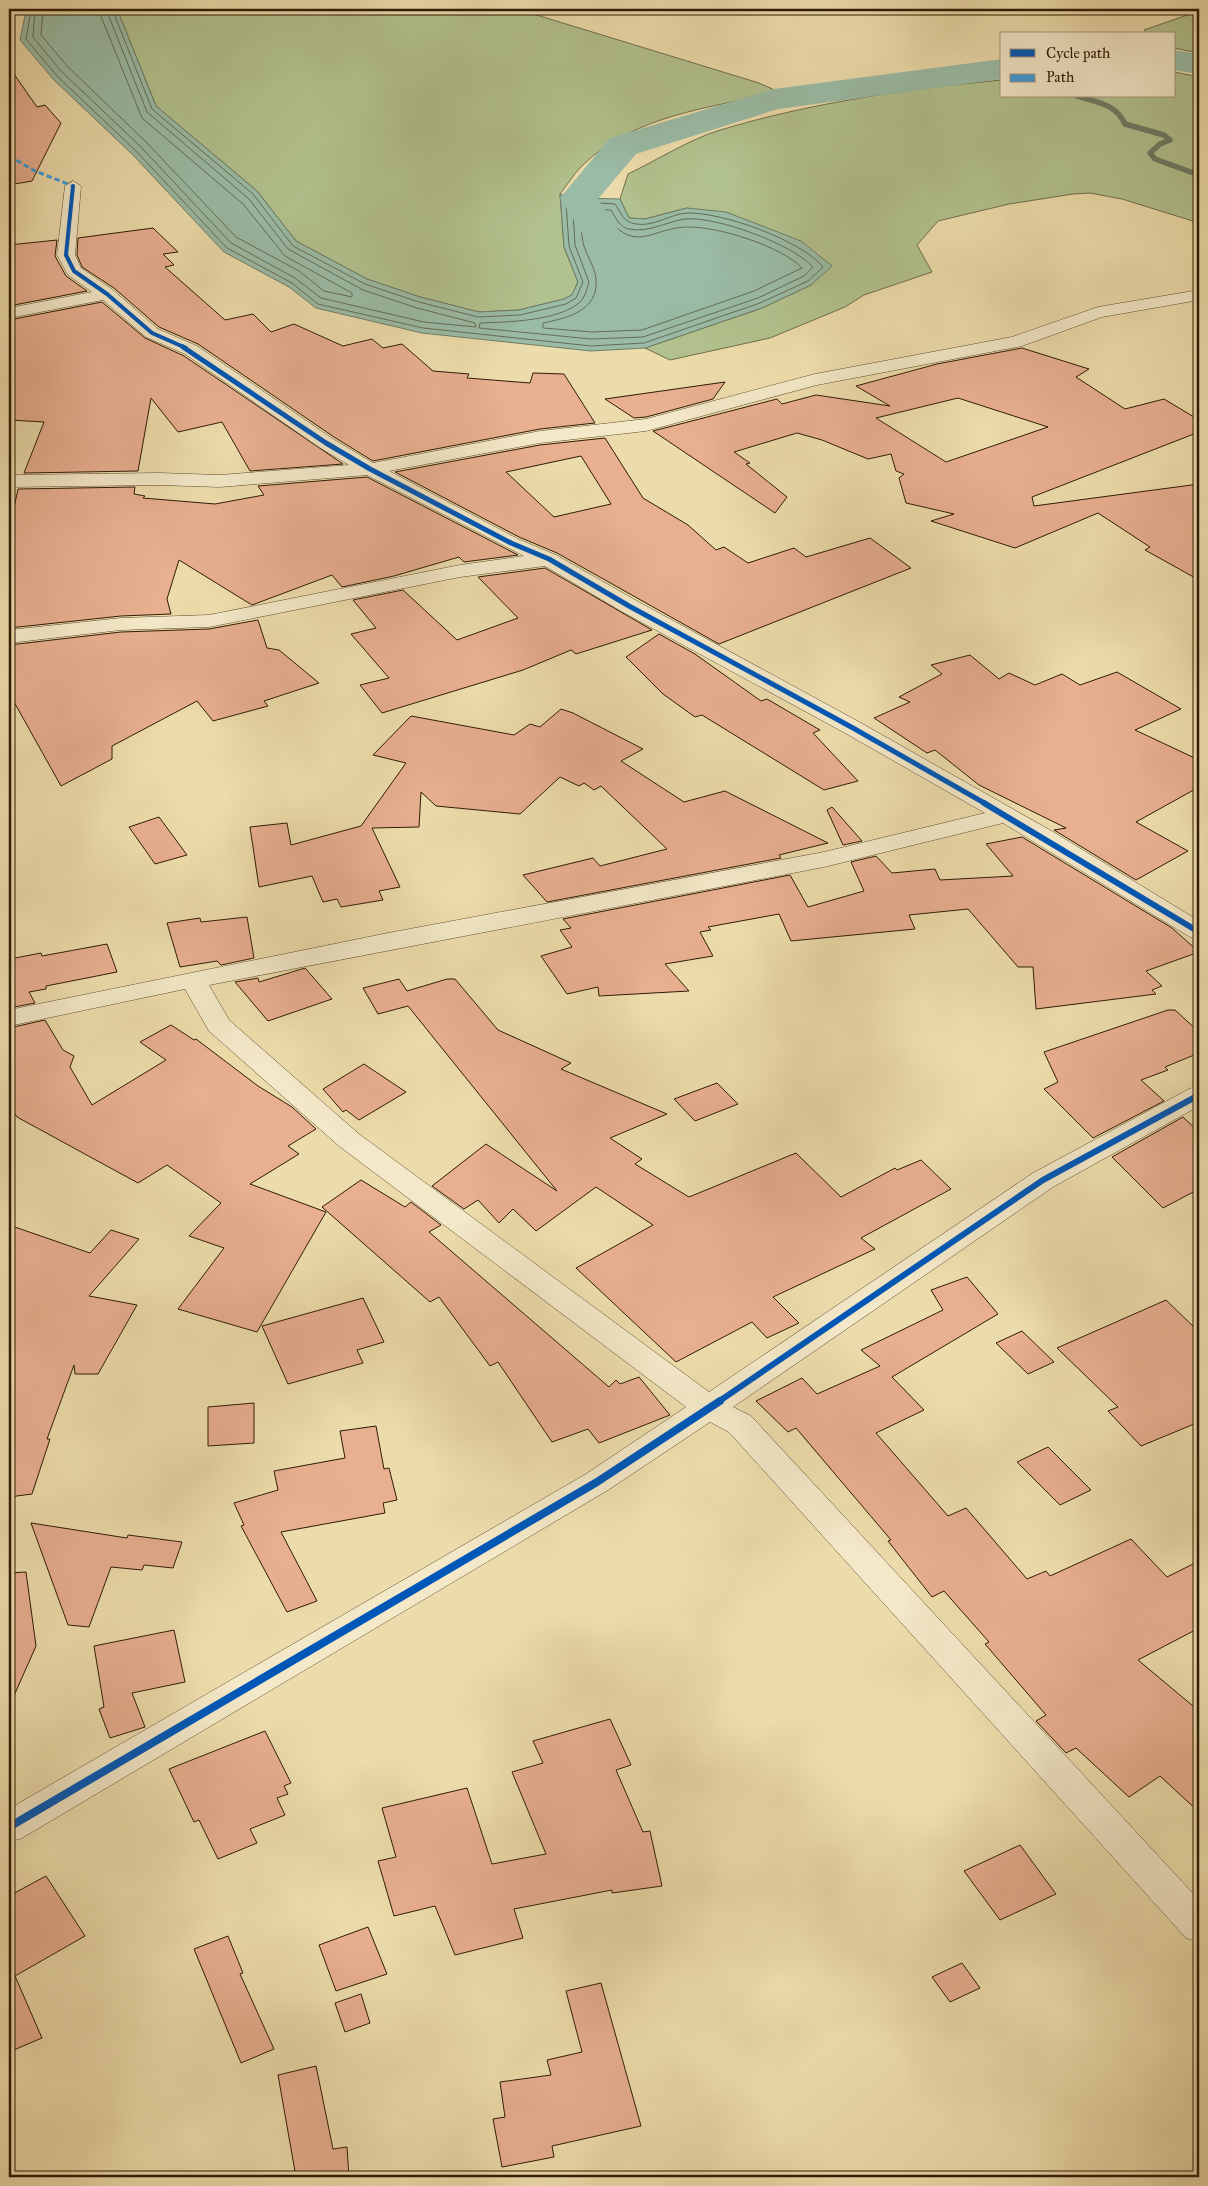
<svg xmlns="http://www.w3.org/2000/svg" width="1208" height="2186" font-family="'IM FELL Great Primer',serif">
  <rect width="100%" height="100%" fill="#eddcab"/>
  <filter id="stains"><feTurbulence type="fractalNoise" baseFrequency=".004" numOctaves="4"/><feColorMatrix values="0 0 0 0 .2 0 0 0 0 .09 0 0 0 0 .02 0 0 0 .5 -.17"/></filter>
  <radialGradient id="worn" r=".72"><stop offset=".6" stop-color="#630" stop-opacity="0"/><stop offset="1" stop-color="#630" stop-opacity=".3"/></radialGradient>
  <g fill="#b2c28e" stroke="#706e4a">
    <path d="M117,9H517L759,83L779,92C714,107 634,115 584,164C575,172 568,184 560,194L564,247L578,282L572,295L564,299L519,310L479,312L420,297L367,279L296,241L257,191L156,106Z"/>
    <polygon points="1199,11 1199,53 1174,48 1174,34 1146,34 1144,30"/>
    <path d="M1174,72L1199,77V223L1122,199L1090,193L1073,194L1009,204L938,221L917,245L932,272L864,295L845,307L770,338L670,360L645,348L762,308L811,285L687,208L645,219L629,218L620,199L628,174C655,161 689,140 717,131C809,103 906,89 1002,80V96H1174Z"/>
  </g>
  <polygon fill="#9abca6" stroke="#6f7c66" points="22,9 117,9 156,106 257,191 296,241 367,279 420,297 479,312 519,310 564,299 572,295 578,282 564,247 560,194 579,198 620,199 629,218 645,219 687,208 726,212 801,241 832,266 811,285 762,308 645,348 591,351 422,333 316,308 289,287 224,252 133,155 53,79 20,40 25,16"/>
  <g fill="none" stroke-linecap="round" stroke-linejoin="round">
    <g stroke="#646c56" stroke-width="1">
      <path d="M28,9L30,16L26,39L57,76L136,151L227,248L292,283L318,304L423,328L591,346L644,343L760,303L808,281L823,267C801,240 722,212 687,213C670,214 654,227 636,224C623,222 621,213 615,204L568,201L566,203L569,246L583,282L576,298L566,304L520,315L478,317L419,302L365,284L293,246L253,194L152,109L112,9"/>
      <polyline points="35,9 33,37 61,71 141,147 231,243 295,278 321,298 424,322 476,327 475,323 417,308 363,290 288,249 249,199 147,112 106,9"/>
      <polyline points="43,9 41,35 67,66 146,142 236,237 299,271 324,291 352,297 352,293 285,256 243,204 142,118 98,9"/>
      <path d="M575,209L611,210C616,218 619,227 629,229C648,233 666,222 685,219C716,216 792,244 813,267L804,276L758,298L643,337L591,339L479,328L480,323C508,322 557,321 579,303C585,298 587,289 589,282L575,245L573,211Z"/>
      <path d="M583,217H606C638,255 651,227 689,227C719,227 781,246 802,268L754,291L642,330L592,332L543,328V323C567,318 599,311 596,279C595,266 585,254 583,242C581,235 582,227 581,219Z"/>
    </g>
    <path stroke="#6f7c66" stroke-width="5.5" d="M1077,96C1097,102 1116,104 1125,124L1164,135L1170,140L1160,144L1150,153L1155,159L1199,175"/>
    <g fill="#9abca6" fill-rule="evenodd">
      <polygon points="1174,50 1199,54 1199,74 1174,70"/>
      <polygon points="1002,59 1002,79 778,109 636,154 598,199 645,271 639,279 625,283 611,279 560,198 610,138 774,89"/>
    </g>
  </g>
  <g fill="#e8af90" stroke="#2f1b05" fill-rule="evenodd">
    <polygon points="9,67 37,107 45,105 61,123 32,181 9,185"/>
    <polygon points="153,228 178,252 163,254 174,265 165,267 225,320 253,314 271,332 294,324 343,346 372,339 383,348 402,344 433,371 469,374 467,378 530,383 533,373 564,374 595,423 540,429 373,461 334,437 198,344 159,327 114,288 82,267 77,255 78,238"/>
    <polygon points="57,240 55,256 66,276 87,291 9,306 9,245"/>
    <polygon points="102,302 145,338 184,356 343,464 250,471 222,422 178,432 151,398 138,471 24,473 44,422 9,420 9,320"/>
    <path d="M1022,348L1089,369L1076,377L1125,409L1164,399L1199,420V432L1032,497L1034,506L1199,484V580L1145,550L1150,547L1098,513L1015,548L931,521L954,514L906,503L899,478L904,474L896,471L891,454L868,459L822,440L797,433L734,452L750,463L746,464L787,497L775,513L653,431L777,399L782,404L816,395L890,406L856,386L937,364ZM958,398L1048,427L946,462L876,418Z"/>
    <polygon points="725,382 713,399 646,417 634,418 605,399"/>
    <path d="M605,438L643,498L688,525L716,550L724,547L748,563L794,548L806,557L870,538L911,568L719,644L557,553L519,537L395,472L540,445ZM581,456L611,504L554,517L506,472Z"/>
    <polygon points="367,477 518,555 464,562 459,557 394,576 342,587 332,575 252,605 179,560 167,599 171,614 121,616 9,628 9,517 12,517 18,489 135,487 134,494 145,496 143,498 215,504 264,495 258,486"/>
    <polygon points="545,568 652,630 576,654 571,650 523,670 382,713 360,685 389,678 351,634 376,628 353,600 403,590 457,640 518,618 478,577"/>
    <polygon points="258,620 267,648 279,650 319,683 264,701 268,706 213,721 197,701 112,746 112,759 61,786 9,693 9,645 121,632 209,629"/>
    <polygon points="659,634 695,654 761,701 767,699 820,730 813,733 858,781 824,790 702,715 695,717 663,694 626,657"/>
    <polygon points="970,655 999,679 1009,673 1035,685 1062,674 1080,685 1117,672 1181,709 1135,730 1199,760 1199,787 1136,822 1188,851 1136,880 1054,830 1066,828 979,785 935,750 927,753 874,718 910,702 899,697 942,674 931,665"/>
    <polygon points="561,709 573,713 643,749 621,761 684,802 725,791 828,843 779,855 781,858 547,902 523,875 593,858 600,866 667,849 601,786 594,790 584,783 579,786 560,777 520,814 436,806 421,792 419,827 372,828 400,887 379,891 383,900 341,907 337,899 323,902 312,876 259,887 250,827 287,823 291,845 361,826 406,763 373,755 411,716 514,735 530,724 540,727"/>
    <polygon points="832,807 862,841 843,845 827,810"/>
    <polygon points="159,817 187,855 155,864 129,827"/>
    <polygon points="1022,837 1172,928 1199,952 1146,971 1162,986 1152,990 1156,994 1036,1009 1033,967 1018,967 968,909 909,915 915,929 791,941 779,914 708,927 711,930 700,932 713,956 665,964 689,991 599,996 598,987 567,994 541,956 572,947 560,930 571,928 563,919 790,875 808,907 864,891 851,862 876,856 892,873 935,869 940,880 1013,876 986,844"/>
    <polygon points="247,917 254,958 221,965 217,961 180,967 167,923 200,918 201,922"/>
    <polygon points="107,944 117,972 46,986 46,989 29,992 35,1003 9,1008 9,957 10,959 41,953 42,956"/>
    <polygon points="305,968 332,999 268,1021 235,982 258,978 259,982"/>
    <polygon points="399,979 407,991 447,979 455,979 498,1030 571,1063 561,1069 667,1114 610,1138 642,1159 635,1164 689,1197 796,1153 841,1197 895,1168 897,1170 921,1160 951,1189 861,1238 875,1249 773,1297 799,1323 767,1338 752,1322 676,1362 576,1268 653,1225 596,1187 536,1231 513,1209 499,1223 478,1200 464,1209 432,1186 486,1144 557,1191 408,1006 378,1014 363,988"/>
    <polygon points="1168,1010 1175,1010 1199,1032 1199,1053 1165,1067 1168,1070 1141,1080 1164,1101 1093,1138 1044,1089 1058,1082 1044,1052"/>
    <polygon points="45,1020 63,1050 74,1056 70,1067 92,1105 166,1060 140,1042 171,1025 194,1040 196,1039 258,1086 292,1107 316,1129 288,1146 299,1154 250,1184 326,1212 257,1332 178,1309 224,1248 189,1236 221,1203 167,1165 138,1183 17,1117 9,1104 9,1028"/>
    <polygon points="364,1064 406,1092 359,1120 346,1110 343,1112 323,1089"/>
    <polygon points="717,1083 738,1104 695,1121 674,1099"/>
    <polygon points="1183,1117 1199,1132 1199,1189 1163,1208 1112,1157"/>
    <polygon points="361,1180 405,1207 411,1202 441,1225 429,1232 609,1387 616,1380 620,1384 639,1377 670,1415 599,1443 588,1429 552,1442 498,1362 490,1366 439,1297 430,1302 322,1207"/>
    <polygon points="9,1225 90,1253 111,1230 139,1239 89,1296 137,1305 98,1374 75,1374 74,1365 47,1439 50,1439 32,1494 9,1497"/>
    <polygon points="967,1277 998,1314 892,1377 924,1410 876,1433 948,1516 966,1508 1027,1579 1046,1571 1050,1576 1131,1539 1167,1577 1199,1561 1199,1628 1138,1660 1199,1711 1199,1812 1160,1776 1129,1797 1076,1748 1066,1753 1036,1721 1046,1715 985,1644 989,1642 944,1591 932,1597 888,1541 891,1540 796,1428 788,1432 756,1401 802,1378 817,1394 880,1366 861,1350 943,1310 931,1290"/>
    <polygon points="363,1298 384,1342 357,1350 363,1363 288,1384 262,1326"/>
    <polygon points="1166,1300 1199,1332 1199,1422 1141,1446 1108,1411 1118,1407 1057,1348"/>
    <polygon points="1022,1331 1054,1362 1028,1374 996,1343"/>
    <polygon points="254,1403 254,1443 208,1446 208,1407"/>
    <polygon points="376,1426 384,1469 389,1468 397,1500 383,1503 385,1513 281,1532 317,1601 287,1612 241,1526 244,1525 234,1503 278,1490 274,1471 345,1458 340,1431"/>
    <polygon points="1048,1447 1091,1490 1060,1505 1017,1462"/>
    <polygon points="31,1523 127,1538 128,1535 182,1542 173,1568 144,1565 142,1570 111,1567 89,1627 68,1625"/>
    <polygon points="26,1572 36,1646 9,1707 9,1573"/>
    <polygon points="174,1630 185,1682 132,1693 145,1727 110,1738 99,1709 104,1707 94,1646"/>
    <polygon points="610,1719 631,1765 616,1770 643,1832 650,1831 662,1886 612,1893 612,1890 514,1909 523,1938 455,1955 435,1906 394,1916 378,1861 396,1857 382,1808 467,1788 492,1864 546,1854 512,1772 543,1763 533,1741"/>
    <polygon points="265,1731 291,1783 284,1786 288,1794 277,1798 285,1815 250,1829 257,1843 218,1859 199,1820 194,1822 169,1769"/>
    <polygon points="1020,1845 1056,1894 1000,1920 964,1871"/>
    <polygon points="46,1876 85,1936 15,1976 42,2038 9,2052 9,1896"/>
    <polygon points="368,1927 387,1974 336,1991 319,1945"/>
    <polygon points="228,1936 243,1973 240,1974 274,2049 241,2063 194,1949"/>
    <polygon points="962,1963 980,1988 950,2002 932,1977"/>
    <polygon points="601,1983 641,2126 552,2146 554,2157 502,2167 493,2119 505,2117 500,2082 551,2075 547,2060 582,2052 566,1991"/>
    <polygon points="361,1994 370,2023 345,2032 335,2003"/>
    <polygon points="316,2066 333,2149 347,2147 349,2177 296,2177 278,2075"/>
  </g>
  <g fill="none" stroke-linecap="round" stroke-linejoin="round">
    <g stroke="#5e4b2e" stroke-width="1">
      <polygon id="minor" points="73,181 81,186 75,255 81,268 113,290 158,329 197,346 333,439 373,463 540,431 646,419 815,374 1012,337 1098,307 1199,290 1199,300 1102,317 1022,346 817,385 646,431 540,443 389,471 518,539 556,555 637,601 861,723 1055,833 1199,921 1199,940 1190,937 1003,823 824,867 209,985 229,1020 359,1134 709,1392 1033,1173 1189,1089 1199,1086 1199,1106 1053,1187 733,1407 751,1416 1199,1900 1199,1942 1186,1938 729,1432 710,1422 608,1490 22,1838 9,1842 9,1809 586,1474 686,1407 339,1146 209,1031 185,989 9,1026 9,1010 388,933 824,852 985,813 845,733 621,611 545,566 460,577 209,627 121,630 9,643 9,630 121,618 209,615 460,565 524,556 367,475 220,487 159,485 9,487 9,475 159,473 220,475 349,465 319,447 185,354 146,337 103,300 9,318 9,308 92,292 68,275 57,255 65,186"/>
    </g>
    <use href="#minor" fill="#f3e8c8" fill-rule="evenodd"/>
    <polyline stroke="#3d9bdd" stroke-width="3" stroke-dasharray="5.5 3" stroke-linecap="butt" points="9,156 35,171 73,186"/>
    <g stroke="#f3e8c8" stroke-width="5.5">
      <polyline id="cycleway-far3" points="73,186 66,255 74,271 107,294 152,333 186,348"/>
    </g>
    <g stroke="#f3e8c8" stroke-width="8">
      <polyline id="cycleway-far2" points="183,347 326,443 370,469 511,543 549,559 629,606 853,728 986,804"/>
    </g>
    <g stroke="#f3e8c8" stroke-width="9">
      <g id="cycleway-far1">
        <polyline points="984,803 1199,932"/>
        <polyline points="718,1402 1043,1180 1199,1095"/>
      </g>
    </g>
    <g stroke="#f3e8c8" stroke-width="11">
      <polyline id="cycleway" points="9,1827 597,1482 720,1401"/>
    </g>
    <use href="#cycleway-far3" stroke="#0057b8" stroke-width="4"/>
    <use href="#cycleway-far2" stroke="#0057b8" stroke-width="5"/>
    <use href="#cycleway-far1" stroke="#0057b8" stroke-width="6"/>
    <use href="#cycleway" stroke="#0057b8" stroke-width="8"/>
  </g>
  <rect width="1208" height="2186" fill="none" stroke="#eddcab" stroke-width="30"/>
  <rect x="10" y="10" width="1188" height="2166" fill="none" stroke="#2f1b05" stroke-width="2.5"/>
  <rect x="15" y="15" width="1178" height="2156" fill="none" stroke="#2f1b05"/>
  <rect x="1000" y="32" width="175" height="65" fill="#f3e8c8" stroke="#a5967a"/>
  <rect x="1010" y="49" width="25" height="8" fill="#0057b8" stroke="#a5967a"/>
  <text x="1046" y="58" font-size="15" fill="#2f1b05">Cycle path</text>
  <rect x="1010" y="74" width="25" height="8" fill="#3d9bdd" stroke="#a5967a"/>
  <text x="1046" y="82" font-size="15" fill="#2f1b05">Path</text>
  <rect width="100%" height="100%" filter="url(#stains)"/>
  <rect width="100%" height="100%" fill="url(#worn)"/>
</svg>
